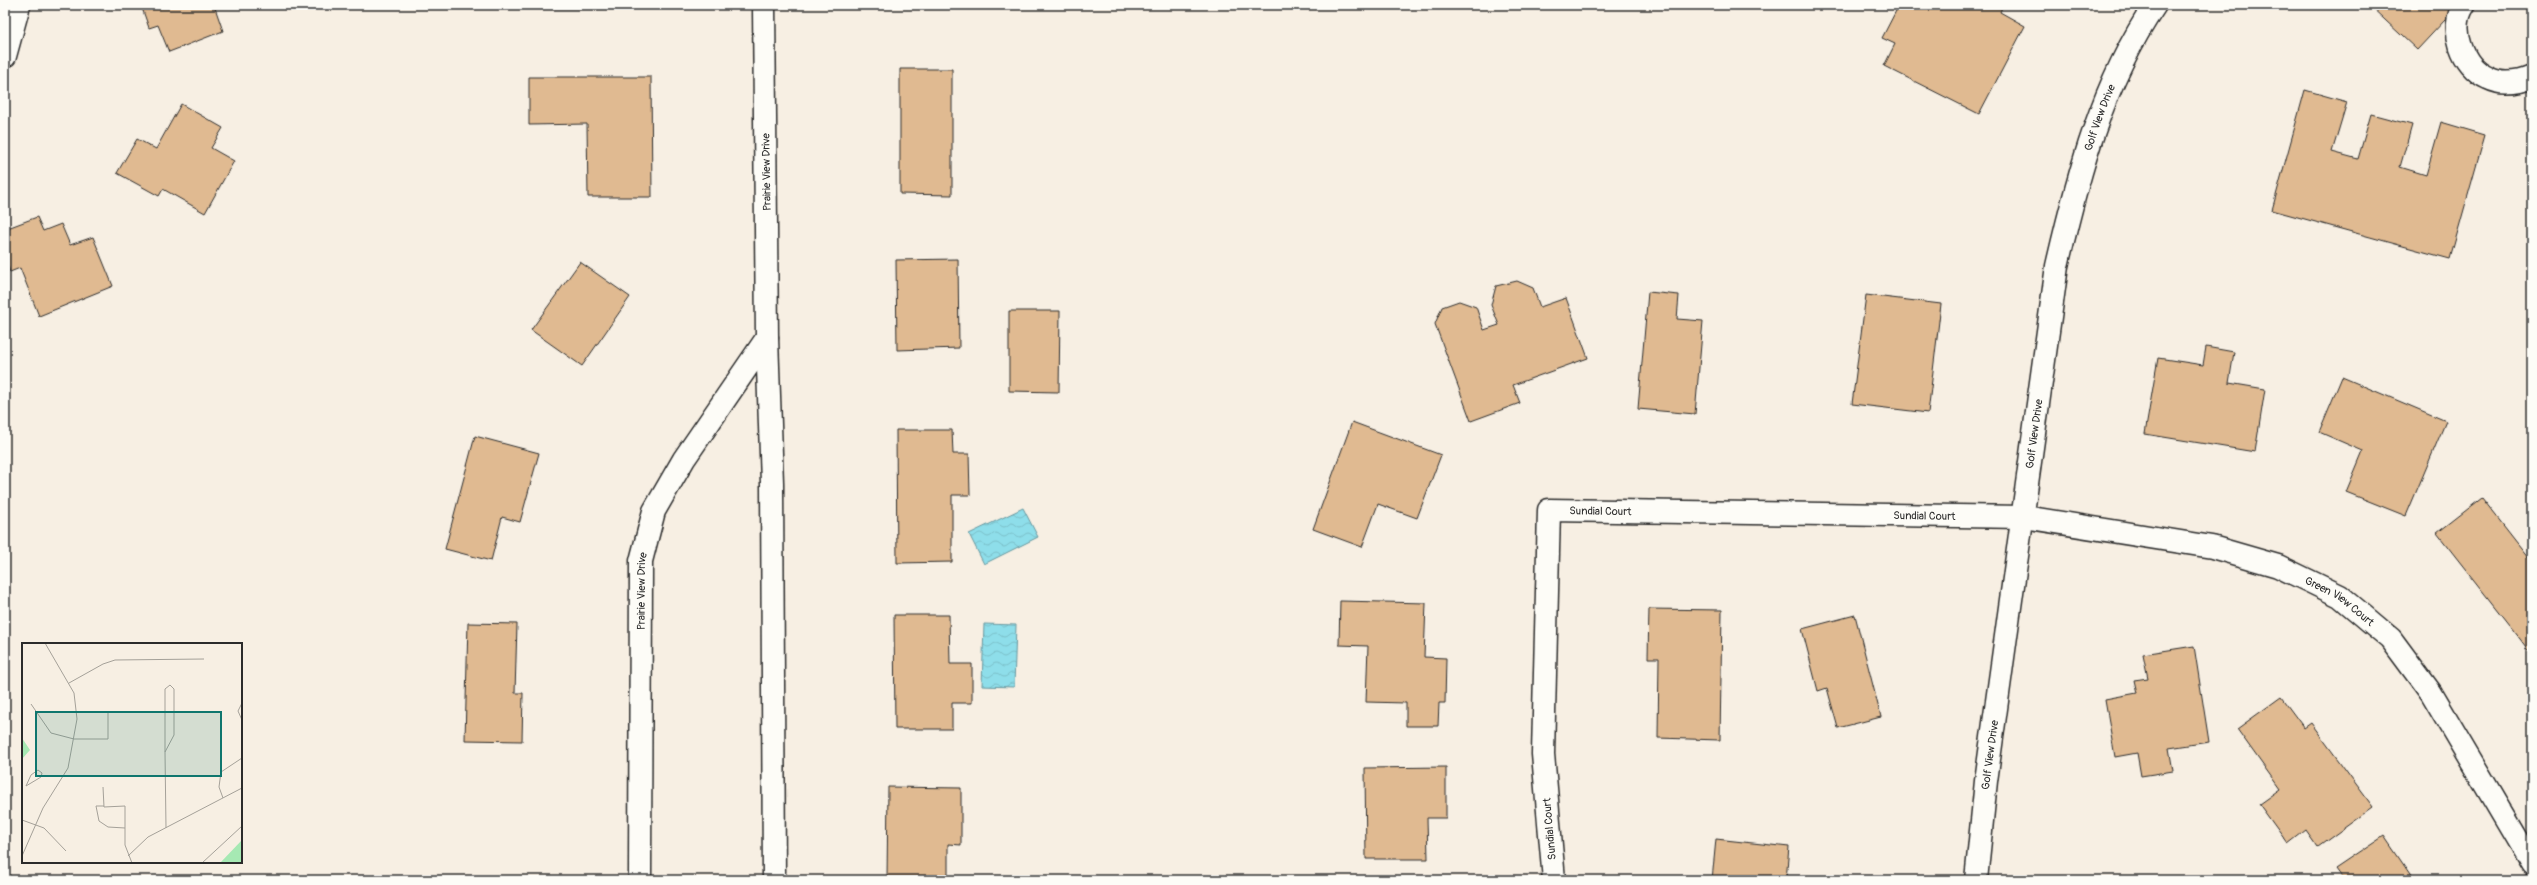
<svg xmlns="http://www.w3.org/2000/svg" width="2537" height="885" font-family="Pangolin,sans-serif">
  <defs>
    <pattern id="water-waves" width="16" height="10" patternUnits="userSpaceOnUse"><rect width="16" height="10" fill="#8edeea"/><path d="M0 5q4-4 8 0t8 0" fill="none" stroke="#7bbfc9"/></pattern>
  </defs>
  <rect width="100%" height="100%" fill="#f7efe3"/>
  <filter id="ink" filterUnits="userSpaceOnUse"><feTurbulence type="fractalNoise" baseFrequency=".025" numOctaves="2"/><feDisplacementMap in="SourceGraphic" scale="8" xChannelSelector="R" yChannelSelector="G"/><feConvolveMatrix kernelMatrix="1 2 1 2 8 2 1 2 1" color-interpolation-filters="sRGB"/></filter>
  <g filter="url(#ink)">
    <g fill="url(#water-waves)" stroke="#66969e">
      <polygon points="1023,508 1038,537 984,564 969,534"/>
      <polygon points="984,624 1016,625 1014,687 982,686"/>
    </g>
    <g fill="#e0ba91" stroke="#2b2b2b">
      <polygon points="141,5 214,5 223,31 169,52 158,25 149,28"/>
      <rect x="537" y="5" width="118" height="3"/>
      <polygon points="1899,5 2003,5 2000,12 2025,26 1979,114 1884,66 1895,44 1882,38"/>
      <polygon points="2369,5 2459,5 2417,50"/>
      <polygon points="900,69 952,69 952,195 900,194"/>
      <polygon points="529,77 651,77 652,197 588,197 587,124 529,125"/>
      <polygon points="2305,90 2347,102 2332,152 2358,159 2371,114 2412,125 2400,167 2426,175 2441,122 2485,135 2450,259 2272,210"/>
      <polygon points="181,104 223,128 211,148 234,161 205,213 163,189 159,196 117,173 137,139 156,149"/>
      <polygon points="37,217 43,231 61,224 70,245 93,237 113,286 39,316 20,268 10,272 5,259 5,229"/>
      <polygon points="958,259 959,348 897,350 896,260"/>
      <polygon points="580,262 630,297 582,366 531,330"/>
      <polygon points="1517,281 1533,288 1540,307 1566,298 1588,358 1513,385 1520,403 1471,421 1435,324 1442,307 1459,301 1476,307 1484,330 1499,325 1491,305 1496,286"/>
      <polygon points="1648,292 1679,295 1677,319 1703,321 1695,414 1638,409"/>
      <polygon points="1866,295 1941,304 1928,413 1852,404"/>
      <polygon points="1009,311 1060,311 1059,392 1009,391"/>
      <polygon points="2206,347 2234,352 2229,383 2265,389 2255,452 2145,434 2158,358 2203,365"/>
      <polygon points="2342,377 2446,421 2406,516 2346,492 2363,451 2319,432"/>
      <polygon points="1352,422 1441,455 1417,518 1378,504 1362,547 1313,529"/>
      <polygon points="896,430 952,430 953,454 969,454 970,495 952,495 952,562 897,563"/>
      <polygon points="475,436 539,453 520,522 502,517 491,561 445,549"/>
      <polygon points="2482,498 2532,562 2531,653 2437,533"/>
      <polygon points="1340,601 1426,603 1424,657 1446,658 1445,703 1439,703 1438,726 1406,726 1406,703 1366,702 1368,646 1339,645"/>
      <polygon points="1649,609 1722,610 1720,740 1658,738 1659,658 1648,658"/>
      <polygon points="894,615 949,615 950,664 972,664 972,703 952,703 952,729 895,729"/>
      <polygon points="1855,615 1881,717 1838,728 1827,688 1818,691 1802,629"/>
      <polygon points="468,623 517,624 515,693 523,693 522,741 465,740"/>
      <polygon points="2194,646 2209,742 2169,748 2173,771 2141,776 2137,753 2115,757 2105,699 2137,693 2134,680 2148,678 2143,654"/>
      <polygon points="2281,697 2304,728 2311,723 2373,807 2318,847 2306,830 2288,844 2259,804 2280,789 2237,729"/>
      <polygon points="1446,767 1446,818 1427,818 1428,859 1366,859 1365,768"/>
      <polygon points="888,787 961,788 961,845 948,844 948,880 887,880"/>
      <polygon points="2384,836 2414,880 2343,880 2335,869"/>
      <polygon points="1716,839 1789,847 1786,880 1712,880"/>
    </g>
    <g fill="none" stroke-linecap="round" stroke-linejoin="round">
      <g stroke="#2b2b2b" stroke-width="25">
        <g id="minor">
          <path d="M2464,5C2449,28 2462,67 2488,78C2502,85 2518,83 2532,77"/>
          <polyline points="5,56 19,5"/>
          <polyline points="767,338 772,483 774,880"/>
          <path id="s1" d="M640,880L641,561L654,511L684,459L767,338L764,5"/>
          <path id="s2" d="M1554,880L1543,754L1549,510L2024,517L2212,547L2278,566L2340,596L2391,639L2431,693L2532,864"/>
          <path id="s3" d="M1976,880L1986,781L2057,266C2078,175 2102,83 2155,5"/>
        </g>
      </g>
      <use href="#minor" stroke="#fdfcf7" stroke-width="22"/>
    </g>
  </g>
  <g text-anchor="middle" stroke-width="3" stroke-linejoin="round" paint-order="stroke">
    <g font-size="11" fill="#2b2b2b" stroke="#fdfcf7">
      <text dy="4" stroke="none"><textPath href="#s3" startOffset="774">Golf View Drive</textPath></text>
      <text transform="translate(766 172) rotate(-91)" y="4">Prairie View Drive</text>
      <text dy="4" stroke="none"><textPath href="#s3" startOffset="450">Golf View Drive</textPath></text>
      <text dy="4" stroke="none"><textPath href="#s2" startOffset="422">Sundial Court</textPath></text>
      <text dy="4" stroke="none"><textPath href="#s2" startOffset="746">Sundial Court</textPath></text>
      <text dy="4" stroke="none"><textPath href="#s1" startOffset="289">Prairie View Drive</textPath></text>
      <text dy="4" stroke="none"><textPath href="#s2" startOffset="1176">Green View Court</textPath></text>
      <text dy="4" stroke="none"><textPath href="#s3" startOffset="126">Golf View Drive</textPath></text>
      <text transform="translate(1549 829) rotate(-95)" y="4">Sundial Court</text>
    </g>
  </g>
  <g transform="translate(22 643)">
    <rect width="220" height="220" fill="#f7efe3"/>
    <path d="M0,95L8,107L0,116Z" fill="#a6e9b3"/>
    <path d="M220,197V220H198Z" fill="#a6e9b3"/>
    <path fill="none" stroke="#a5a199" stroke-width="1" d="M47,40L81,21L93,17L182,16M220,60L216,68L220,77M9,61L29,90L52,96H86V68M143,109V46L148,42L152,46V92L143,109L144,185M16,127L20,130L19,134L4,143L9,132ZM81,144L82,164L103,163V202L110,220M201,155L197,144L199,129L220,115M82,163H74L77,178L86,184L103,185M0,177L22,185L44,208M0,213L21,165L46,125L55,76L52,50L23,0M106,213L126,194L220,145M180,220L220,183"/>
    <path fill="#0f766e" fill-opacity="0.15" stroke="#0f766e" stroke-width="2" d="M14,69H199V133H14Z"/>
    <rect width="220" height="220" fill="none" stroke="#2b2b2b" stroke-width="2"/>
  </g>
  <rect width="2537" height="885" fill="none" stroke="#fdfcf7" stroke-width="20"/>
  <rect x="10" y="10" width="2517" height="865" fill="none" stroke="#2b2b2b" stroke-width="1.5" filter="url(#ink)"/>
</svg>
